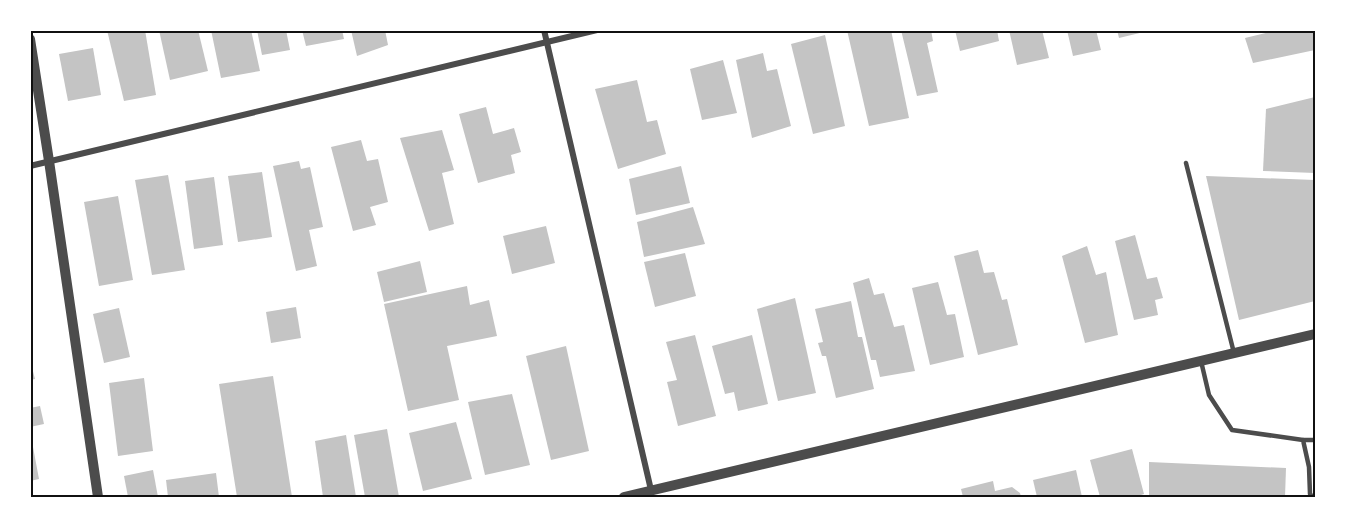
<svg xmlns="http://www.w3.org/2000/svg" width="1345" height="527" font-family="'Libre Baskerville',serif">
  <rect width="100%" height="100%" fill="#fff"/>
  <g fill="#c4c4c4">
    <polygon points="107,30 145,30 156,95 124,101"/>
    <polygon points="159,30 198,30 208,71 170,80"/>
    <polygon points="211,30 251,30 260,71 221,78"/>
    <polygon points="257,30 286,30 290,50 262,55"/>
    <polygon points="302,30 342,30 344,39 306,46"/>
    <polygon points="351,30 385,30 388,45 357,56"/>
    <polygon points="847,30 891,30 909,118 869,126"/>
    <polygon points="901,30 931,30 933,41 927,43 938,92 917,96"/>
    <polygon points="955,30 997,30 999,41 960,51"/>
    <polygon points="1009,30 1042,30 1049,58 1017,65"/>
    <polygon points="1067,30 1096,30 1101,50 1073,56"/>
    <polygon points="1117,30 1148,30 1148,31 1119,38"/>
    <polygon points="1278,30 1315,30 1315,50 1253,63 1245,38"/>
    <polygon points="825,35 845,126 813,134 791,44"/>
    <polygon points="93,48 101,95 68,101 59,54"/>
    <polygon points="763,53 767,71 777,69 791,126 752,138 736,60"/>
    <polygon points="723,60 737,113 702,120 690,69"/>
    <polygon points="637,80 647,122 657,120 666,154 618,169 595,89"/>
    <polygon points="1315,97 1315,173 1263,171 1266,109"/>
    <polygon points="486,107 493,134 514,128 521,152 511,155 515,173 478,183 459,114"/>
    <polygon points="442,130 454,170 442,173 454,224 429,231 400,138"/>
    <polygon points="361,140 367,161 378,159 388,202 370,207 376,225 353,231 331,147"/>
    <polygon points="299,161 301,169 310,167 323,227 309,230 317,266 296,271 273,166"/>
    <polygon points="681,166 690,203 636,215 629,179"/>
    <polygon points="262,172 272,237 238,242 228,176"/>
    <polygon points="168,175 185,270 152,275 135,180"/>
    <polygon points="1206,176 1315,180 1315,301 1239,320"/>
    <polygon points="214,177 223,245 194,249 185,181"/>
    <polygon points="118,196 133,280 99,286 84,202"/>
    <polygon points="693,207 705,244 644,257 637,222"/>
    <polygon points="546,226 555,263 512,274 503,236"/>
    <polygon points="1135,235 1147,279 1157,277 1163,298 1155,300 1158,315 1134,320 1115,241"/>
    <polygon points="1087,246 1096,275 1106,272 1118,335 1085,343 1062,256"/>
    <polygon points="978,250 984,273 994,272 1002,300 1007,299 1018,345 978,355 954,256"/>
    <polygon points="685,253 696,296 655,307 644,262"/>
    <polygon points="420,261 427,292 384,302 377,272"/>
    <polygon points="869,278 874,295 884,293 894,327 904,325 915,371 880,377 876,360 871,360 853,283"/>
    <polygon points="938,282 947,315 955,314 964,357 930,365 912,288"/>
    <polygon points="467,286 470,305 489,300 497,336 447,346 459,400 408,411 384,304"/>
    <polygon points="795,298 816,393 778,401 757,309"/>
    <polygon points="851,301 858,337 862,337 874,389 836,398 826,356 822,356 818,343 823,342 815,309"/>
    <polygon points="296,307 301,338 271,343 266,312"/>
    <polygon points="119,308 130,357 104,363 93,314"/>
    <polygon points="695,335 716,416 678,426 667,382 677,380 666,342"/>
    <polygon points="752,335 768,404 738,411 734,392 725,394 712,346"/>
    <polygon points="566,346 589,451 551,460 526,356"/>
    <polygon points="30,360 35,379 30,380"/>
    <polygon points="273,376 292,497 237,497 219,384"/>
    <polygon points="144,378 153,451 118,456 109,383"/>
    <polygon points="512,394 530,465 485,475 468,402"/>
    <polygon points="40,406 44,424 30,427 30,408"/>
    <polygon points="456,422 472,479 423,491 409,433"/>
    <polygon points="387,429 399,497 365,497 354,435"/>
    <polygon points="346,435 356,497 323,497 315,441"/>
    <polygon points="33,447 39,479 30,481 30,448"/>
    <polygon points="1132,449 1144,494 1135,497 1100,497 1090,460"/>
    <polygon points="1149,462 1286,468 1285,497 1149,497"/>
    <polygon points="153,470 158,497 128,497 124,476"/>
    <polygon points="1076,470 1082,497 1037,497 1033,480"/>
    <polygon points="216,473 219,497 168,497 166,480"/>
    <polygon points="993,481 995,491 1012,487 1020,493 1021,497 963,497 961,489"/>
  </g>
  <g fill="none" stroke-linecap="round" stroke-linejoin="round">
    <g stroke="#4c4c4c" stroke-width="4.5">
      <polyline points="1186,163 1234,353"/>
      <polyline points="1201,361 1209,395 1232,430 1303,440 1309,467 1310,494 1313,497"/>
      <polyline points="1303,440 1315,440"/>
    </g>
    <g stroke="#4c4c4c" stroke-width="6">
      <polyline points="544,30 651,490"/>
      <polyline points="30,166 597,30"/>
    </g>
    <g stroke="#4c4c4c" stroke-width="10">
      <polyline points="30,39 49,161 98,497"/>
      <polyline points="624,497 1315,334"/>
    </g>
  </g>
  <rect width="1345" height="527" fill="none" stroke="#ffffff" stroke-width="63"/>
  <rect x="32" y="32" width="1282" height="464" fill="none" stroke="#111" stroke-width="2"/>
</svg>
